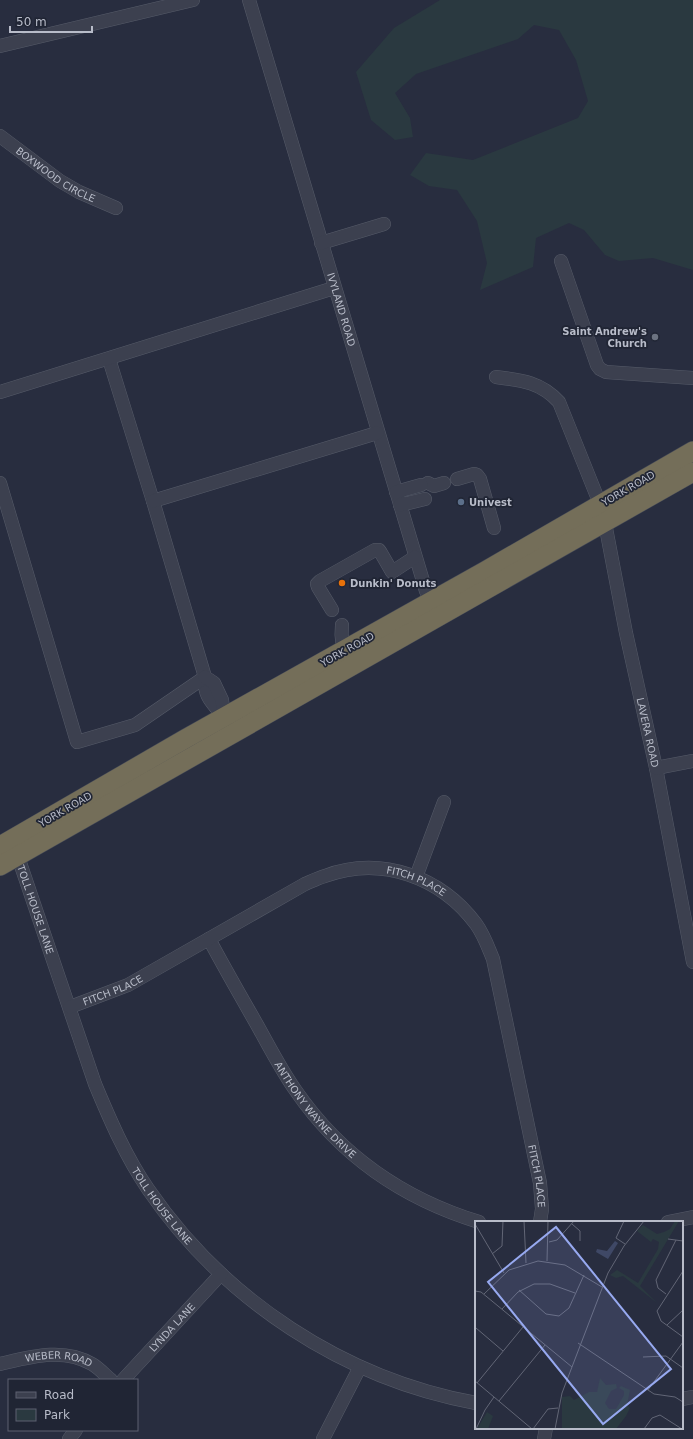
<svg xmlns="http://www.w3.org/2000/svg" width="693" height="1439" font-family="'DejaVu Sans',sans-serif">
  <rect width="100%" height="100%" fill="#282d3f"/>
  <polygon fill="#2a3940" points="440,0 693,0 693,270 653,258 619,261 605,255 584,230 569,223 536,238 533,267 480,290 487,263 477,221 457,190 429,186 410,175 426,153 473,160 578,118 588,101 576,60 559,30 534,25 518,39 416,74 395,93 410,118 413,137 395,140 371,120 356,72 394,28"/>
  <g fill="none" stroke-linecap="round" stroke-linejoin="round">
    <g stroke="#565b69" stroke-width="14">
      <g id="minor">
        <path id="s1" d="M249,0L426,591L434,609"/>
        <polyline points="0,46 193,0"/>
        <path id="s2" d="M0,136L60,181L79,192L116,208"/>
        <polyline points="321,243 384,224"/>
        <polyline points="561,261 597,365 600,369 606,372 693,378"/>
        <path d="M109,359L153,501L205,677C203,702 218,705 228,724"/>
        <path id="s3" d="M496,377C521,380 541,382 559,402L600,504L605,523L626,633L656,768L693,962"/>
        <polyline points="0,392 334,288"/>
        <polyline points="457,479 474,474 477,475 480,479 494,528"/>
        <polyline points="0,483 77,742 135,725 205,677"/>
        <polyline points="428,483 434,486 444,483"/>
        <polyline points="396,492 421,485"/>
        <polyline points="153,501 377,433"/>
        <polyline points="400,505 425,499"/>
        <polyline points="332,610 318,587 317,584 320,581 375,550 379,550 381,553 392,572 415,557"/>
        <path d="M342,625C341,635 341,646 347,656"/>
        <polyline points="205,677 214,683 222,700 224,717"/>
        <polyline points="656,768 693,761"/>
        <path id="s4" d="M15,848L95,1084C110,1120 126,1157 148,1189C224,1300 344,1379 476,1403"/>
        <polyline points="416,877 444,802"/>
        <path id="s5" d="M209,939C224,967 240,995 256,1023C269,1046 281,1070 296,1091C341,1156 404,1199 479,1222"/>
        <path id="s6" d="M70,1007L128,985L305,884C312,881 318,878 325,876C381,855 441,877 476,924C484,935 488,947 493,959L540,1183L542,1209L540,1222"/>
        <polyline points="668,1222 693,1217"/>
        <path id="s7" d="M0,1364C30,1357 63,1347 92,1364C99,1368 105,1375 111,1380"/>
        <path id="s8" d="M123,1380L221,1274"/>
        <polyline points="682,1399 693,1397"/>
        <polyline points="69,1439 76,1430"/>
        <polyline points="323,1439 360,1367"/>
        <polyline points="544,1439 546,1428"/>
      </g>
    </g>
    <g stroke="#434856" stroke-width="20">
      <g id="highway">
        <polyline points="0,846 185,739 485,571 693,451"/>
        <polyline points="0,866 693,472"/>
      </g>
    </g>
    <use href="#minor" stroke="#3c404f" stroke-width="13"/>
    <use href="#highway" stroke="#746e59" stroke-width="19"/>
  </g>
  <circle fill="#6b7280" stroke="#202534" stroke-width="1.5" cx="655" cy="337" r="4"/>
  <circle fill="#5c6f8a" stroke="#202534" stroke-width="1.5" cx="461" cy="502" r="4"/>
  <circle fill="#e8710a" stroke="#202534" stroke-width="1.5" cx="342" cy="583" r="4"/>
  <g text-anchor="middle" stroke-width="3.5" stroke-linejoin="round" paint-order="stroke">
    <g font-size="10" fill="#b8bcc9" stroke="#202534">
      <text dy="4" stroke="none"><textPath href="#s2" startOffset="68">BOXWOOD CIRCLE</textPath></text>
      <text dy="4" stroke="none"><textPath href="#s1" startOffset="323">IVYLAND ROAD</textPath></text>
      <text transform="translate(628 488) rotate(-30)" y="4">YORK ROAD</text>
      <text transform="translate(347 649) rotate(-29)" y="4">YORK ROAD</text>
      <text dy="4" stroke="none"><textPath href="#s3" startOffset="413">LAVERA ROAD</textPath></text>
      <text transform="translate(65 809) rotate(-30)" y="4">YORK ROAD</text>
      <text dy="4" stroke="none"><textPath href="#s6" startOffset="382">FITCH PLACE</textPath></text>
      <text dy="4" stroke="none"><textPath href="#s4" startOffset="65">TOLL HOUSE LANE</textPath></text>
      <text dy="4" stroke="none"><textPath href="#s6" startOffset="46">FITCH PLACE</textPath></text>
      <text dy="4" stroke="none"><textPath href="#s5" startOffset="202">ANTHONY WAYNE DRIVE</textPath></text>
      <text dy="4" stroke="none"><textPath href="#s6" startOffset="718">FITCH PLACE</textPath></text>
      <text dy="4" stroke="none"><textPath href="#s4" startOffset="389">TOLL HOUSE LANE</textPath></text>
      <text dy="4" stroke="none"><textPath href="#s8" startOffset="72">LYNDA LANE</textPath></text>
      <text dy="4" stroke="none"><textPath href="#s7" startOffset="60">WEBER ROAD</textPath></text>
    </g>
    <g font-size="10" font-weight="bold" fill="#b8bcc9" stroke="#202534" text-anchor="start">
      <text x="647" y="335" text-anchor="end">Saint Andrew's<tspan x="647" dy="12">Church</tspan></text>
      <text x="469" y="506">Univest</text>
      <text x="350" y="587">Dunkin' Donuts</text>
    </g>
  </g>
  <g transform="translate(475 1221)">
    <rect width="208" height="208" fill="#282d3f"/>
    <path d="M200,0H204L165,65L182,82L148,55L141,57L135,54L142,49L163,62L183,28L184,21L178,18L176,21L162,10L168,4L182,13L189,11L195,8ZM125,157L131,164L141,163L142,167L136,170L130,182L134,188H141L149,174V170L144,167L146,165L155,169L152,184L155,187L151,195L141,208H87V176L95,175L99,179L114,171H122ZM12,191L18,195L13,208H2Z" fill="#2a3940"/>
    <path d="M140,20L143,22L133,38L121,31L122,28L132,30Z" fill="#3f4866"/>
    <path fill="none" stroke="#626676" stroke-width="1" d="M49,0L51,42M149,0L141,17L150,23M0,3L29,52M97,3L105,10V20M193,18L208,20M74,21L82,19L99,0M17,33L27,25L28,0M72,40L73,0M208,50L182,90L186,100L208,116M44,69L71,93L84,95L94,87L109,54M0,70L6,71L97,146M9,73L34,49L63,40L90,44L127,66M191,73L183,67L181,59L201,19M27,88L43,71L59,63H75L100,72M192,104L208,89M1,107L28,130M103,122L179,173L200,176L208,181M168,136L191,135L208,147M0,160L57,208M2,162L48,106M173,169L208,121M24,180L70,124M1,208L10,189L19,176M58,208L73,188L83,187M80,208L87,172L133,52L149,25L169,0M169,208L177,197L185,194L207,208"/>
    <path fill="#97a9f0" fill-opacity="0.15" stroke="#97a9f0" stroke-width="2" d="M81,6L196,148L128,203L13,61Z"/>
    <rect width="208" height="208" fill="none" stroke="#b8bcc9" stroke-width="2"/>
  </g>
  <rect x="8" y="1379" width="130" height="52" fill="#202534" stroke="#5d6170"/>
  <rect x="16" y="1392" width="20" height="6" fill="#3c404f" stroke="#5d6170"/>
  <text x="44" y="1399" font-size="12" fill="#b8bcc9">Road</text>
  <rect x="16" y="1409" width="20" height="12" fill="#2a3940" stroke="#5d6170"/>
  <text x="44" y="1419" font-size="12" fill="#b8bcc9">Park</text>
  <path d="M10 26v6h82v-6" fill="none" stroke="#b8bcc9" stroke-width="2"/>
  <text x="16" y="26" font-size="12" fill="#b8bcc9" stroke="#202534" stroke-width="3" paint-order="stroke">50 m</text>
</svg>
